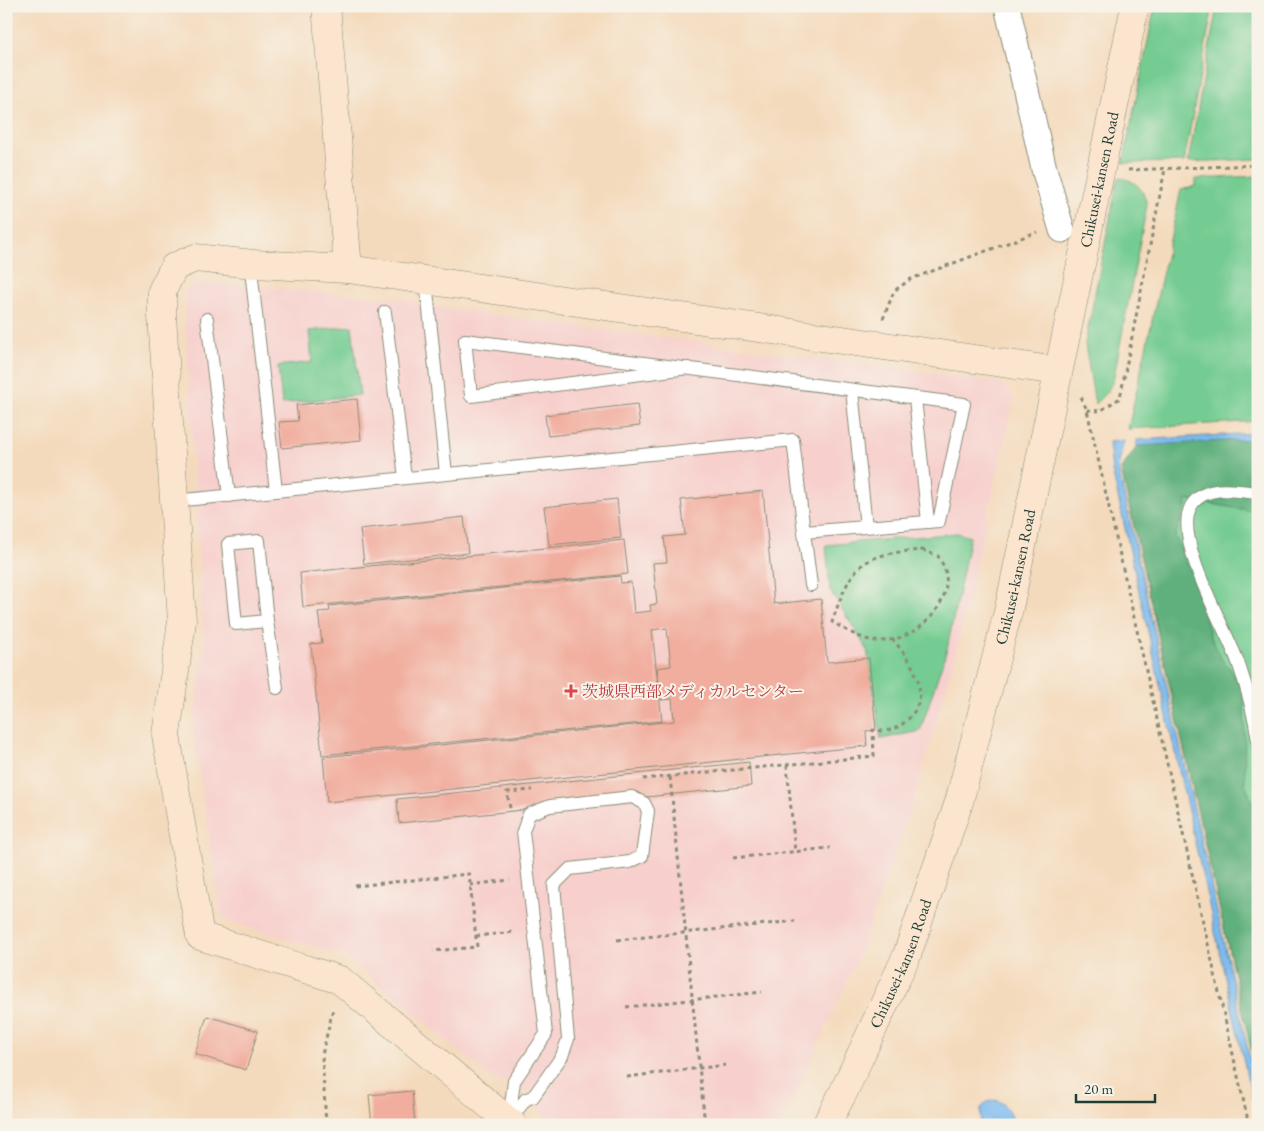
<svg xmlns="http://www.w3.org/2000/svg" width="1264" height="1131" font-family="'EB Garamond','Noto Serif JP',serif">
  <rect width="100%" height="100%" fill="#f7f3e8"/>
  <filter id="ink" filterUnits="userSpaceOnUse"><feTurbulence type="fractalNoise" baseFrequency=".02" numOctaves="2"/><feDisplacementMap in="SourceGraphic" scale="10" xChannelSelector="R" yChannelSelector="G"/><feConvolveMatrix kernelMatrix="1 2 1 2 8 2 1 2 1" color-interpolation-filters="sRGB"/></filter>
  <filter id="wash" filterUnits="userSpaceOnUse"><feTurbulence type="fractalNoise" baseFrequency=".0096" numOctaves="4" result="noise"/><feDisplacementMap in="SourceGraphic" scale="20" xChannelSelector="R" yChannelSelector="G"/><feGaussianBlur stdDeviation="1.12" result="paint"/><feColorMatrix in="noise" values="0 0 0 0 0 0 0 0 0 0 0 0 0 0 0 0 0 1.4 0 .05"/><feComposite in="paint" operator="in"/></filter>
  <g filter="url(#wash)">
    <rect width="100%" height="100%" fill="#f4dabc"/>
    <polygon fill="#f7d0cd" points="196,282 410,300 443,308 1000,383 1014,398 956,653 911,808 862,948 798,1089 779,1125 549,1125 533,1097 514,1081 497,1082 345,956 229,922 221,915 193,729 204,647 185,317 186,290"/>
    <g fill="#74cc92" stroke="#4a8463">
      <polygon points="1155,6 1213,6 1184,162 1123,163"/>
      <polygon points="1217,6 1258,6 1258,159 1188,162"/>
      <polygon points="1258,176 1258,421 1128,429 1181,190 1196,186 1196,179"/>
      <path d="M1118,178C1135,179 1144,189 1147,205L1113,381L1107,392L1095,404L1085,344Z"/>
      <polygon points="352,326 360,395 282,404 278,366 312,362 309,331"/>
      <polygon points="1258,439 1258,1080 1121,469"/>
      <polygon points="957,533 970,537 947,649 920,731 881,739 867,649 830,590 826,545"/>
    </g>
    <polygon fill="#5fb07c" stroke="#3f7658" points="1258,439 1258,512 1188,500 1175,536 1193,577 1210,635 1221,658 1234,674 1244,692 1245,784 1252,802 1258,809 1258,1080 1121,469 1138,445"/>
    <g fill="#7cbaef" stroke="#4e7c92">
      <polygon points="1258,433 1258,439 1137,446 1137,440"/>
      <polygon points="1124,440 1118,468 1258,1095 1258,1125 1112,470 1109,442"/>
      <path d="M995,1100C1006,1102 1011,1114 1013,1125H980L981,1108L987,1102Z"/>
    </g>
    <g id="blocks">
      <g fill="#f1ae9f">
        <polygon points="357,399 361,440 282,448 279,422 298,421 296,405"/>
        <polygon points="637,404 640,426 548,436 545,415"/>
        <polygon points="763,491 774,604 821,599 827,662 869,658 876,730 866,731 867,746 327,802 323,757 674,721 672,699 661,700 657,668 671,666 667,628 652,630 662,721 322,755 311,644 322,643 318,612 330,611 329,606 620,576 621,583 631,582 634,613 651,611 650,605 657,604 653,563 667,562 664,537 685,535 681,500"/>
        <polygon points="617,499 621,538 549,545 544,507"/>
        <polygon points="464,517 468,553 364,564 360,529"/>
        <polygon points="624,540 628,574 303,607 300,573"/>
        <polygon points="749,762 751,786 399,823 397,799"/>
        <polygon points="207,1016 258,1031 246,1070 195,1054"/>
        <polygon points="412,1091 415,1125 372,1125 369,1095"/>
      </g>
    </g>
  </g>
  <g filter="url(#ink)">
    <use href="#blocks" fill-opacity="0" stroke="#8a8c78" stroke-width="1"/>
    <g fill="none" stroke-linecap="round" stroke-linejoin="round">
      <g stroke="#8a8c78" stroke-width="14">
        <g id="lane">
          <polyline points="254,264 252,279 276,491"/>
          <polyline points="426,281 446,474"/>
          <polyline points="385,312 405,478"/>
          <polyline points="207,319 229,496"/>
          <polyline points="852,390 866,527"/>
          <polyline points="915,398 928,522"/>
          <path d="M1258,493C1237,491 1208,484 1193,503C1169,534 1226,628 1238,662C1247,688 1254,713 1258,740"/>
          <polyline points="174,501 793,440 804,532 939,521 964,404 465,340 471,396 688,368"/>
          <polyline points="804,532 811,585"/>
          <polygon points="259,541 267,621 236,624 228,544"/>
          <polyline points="267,621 277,688"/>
          <polygon points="632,797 644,803 648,811 642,856 630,862 570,869 554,885 568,1039 562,1056 533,1097 526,1099 509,1121 514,1081 546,1034 523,831 529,814 550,806"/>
        </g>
      </g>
      <g stroke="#8a8c78" stroke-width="27">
        <polyline id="street" points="1007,6 1044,169 1062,230"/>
      </g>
      <g stroke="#8a8c78" stroke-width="29">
        <g id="secondary">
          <polyline points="326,6 348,269"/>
          <polyline points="513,1125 340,980 200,936 166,735 182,621 162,316 162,291 174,267 195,258 254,264 348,269 1058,371"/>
          <path id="s1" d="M826,1125L843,1093L907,955L959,802L1009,608L1135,6"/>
        </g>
      </g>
      <g stroke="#8a8c78" stroke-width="3" stroke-dasharray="4 4" stroke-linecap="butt">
        <polyline points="1128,170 1258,165"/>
        <polyline points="883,319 894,291 911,279 1037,232"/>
        <polyline points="1081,397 1087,410 1249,1125"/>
        <polyline points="1087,410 1100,411 1120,398 1165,169"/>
        <path d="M922,550L938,556C941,561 945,568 946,574C950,609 915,640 881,641C863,642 847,630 832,622C852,564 860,554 922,550Z"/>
        <polyline points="787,765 795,852"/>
        <polyline points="670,777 704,1115 701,1125"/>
        <path d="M643,779L874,756L873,730C885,732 896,730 905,722C935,696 913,662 892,639"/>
        <polyline points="510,808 507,792 532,790"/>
        <polyline points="733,858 830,848"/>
        <polyline points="470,885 510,880"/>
        <polyline points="355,886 469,874 477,947 433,951"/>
        <polyline points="476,936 515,932"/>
        <polyline points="617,940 795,921"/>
        <polyline points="626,1007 762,992"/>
        <polyline points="627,1077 726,1065"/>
        <polyline points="326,1125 322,1055 333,1009"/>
      </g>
      <use href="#lane" stroke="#fff" stroke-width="12"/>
      <use href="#street" stroke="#fff" stroke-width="25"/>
      <use href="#secondary" stroke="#fbe5cf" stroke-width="28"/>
    </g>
  </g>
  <path fill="#e0444e" stroke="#f7f3e8" stroke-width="2" d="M568.5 683.5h5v5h5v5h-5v5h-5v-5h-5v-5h5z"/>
  <g text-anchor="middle" stroke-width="4" stroke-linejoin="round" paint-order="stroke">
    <g font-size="16" fill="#1f3d34" stroke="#f7f3e8">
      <text dy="6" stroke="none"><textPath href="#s1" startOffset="988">Chikusei-kansen Road</textPath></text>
      <text dy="6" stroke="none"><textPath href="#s1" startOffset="582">Chikusei-kansen Road</textPath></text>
      <text dy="6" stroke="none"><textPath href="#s1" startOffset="178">Chikusei-kansen Road</textPath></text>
    </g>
    <g font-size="16" fill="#be3a42" stroke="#f7f3e8" text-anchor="start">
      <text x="582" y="697">茨城県西部メディカルセンター</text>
    </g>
  </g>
  <rect width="1264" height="1131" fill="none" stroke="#f7f3e8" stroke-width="25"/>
  <path d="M1076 1094v8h79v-8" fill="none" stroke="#1f3d34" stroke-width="2.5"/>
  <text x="1084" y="1094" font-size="15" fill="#1f3d34" stroke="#f7f3e8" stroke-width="4" paint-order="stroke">20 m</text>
</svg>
